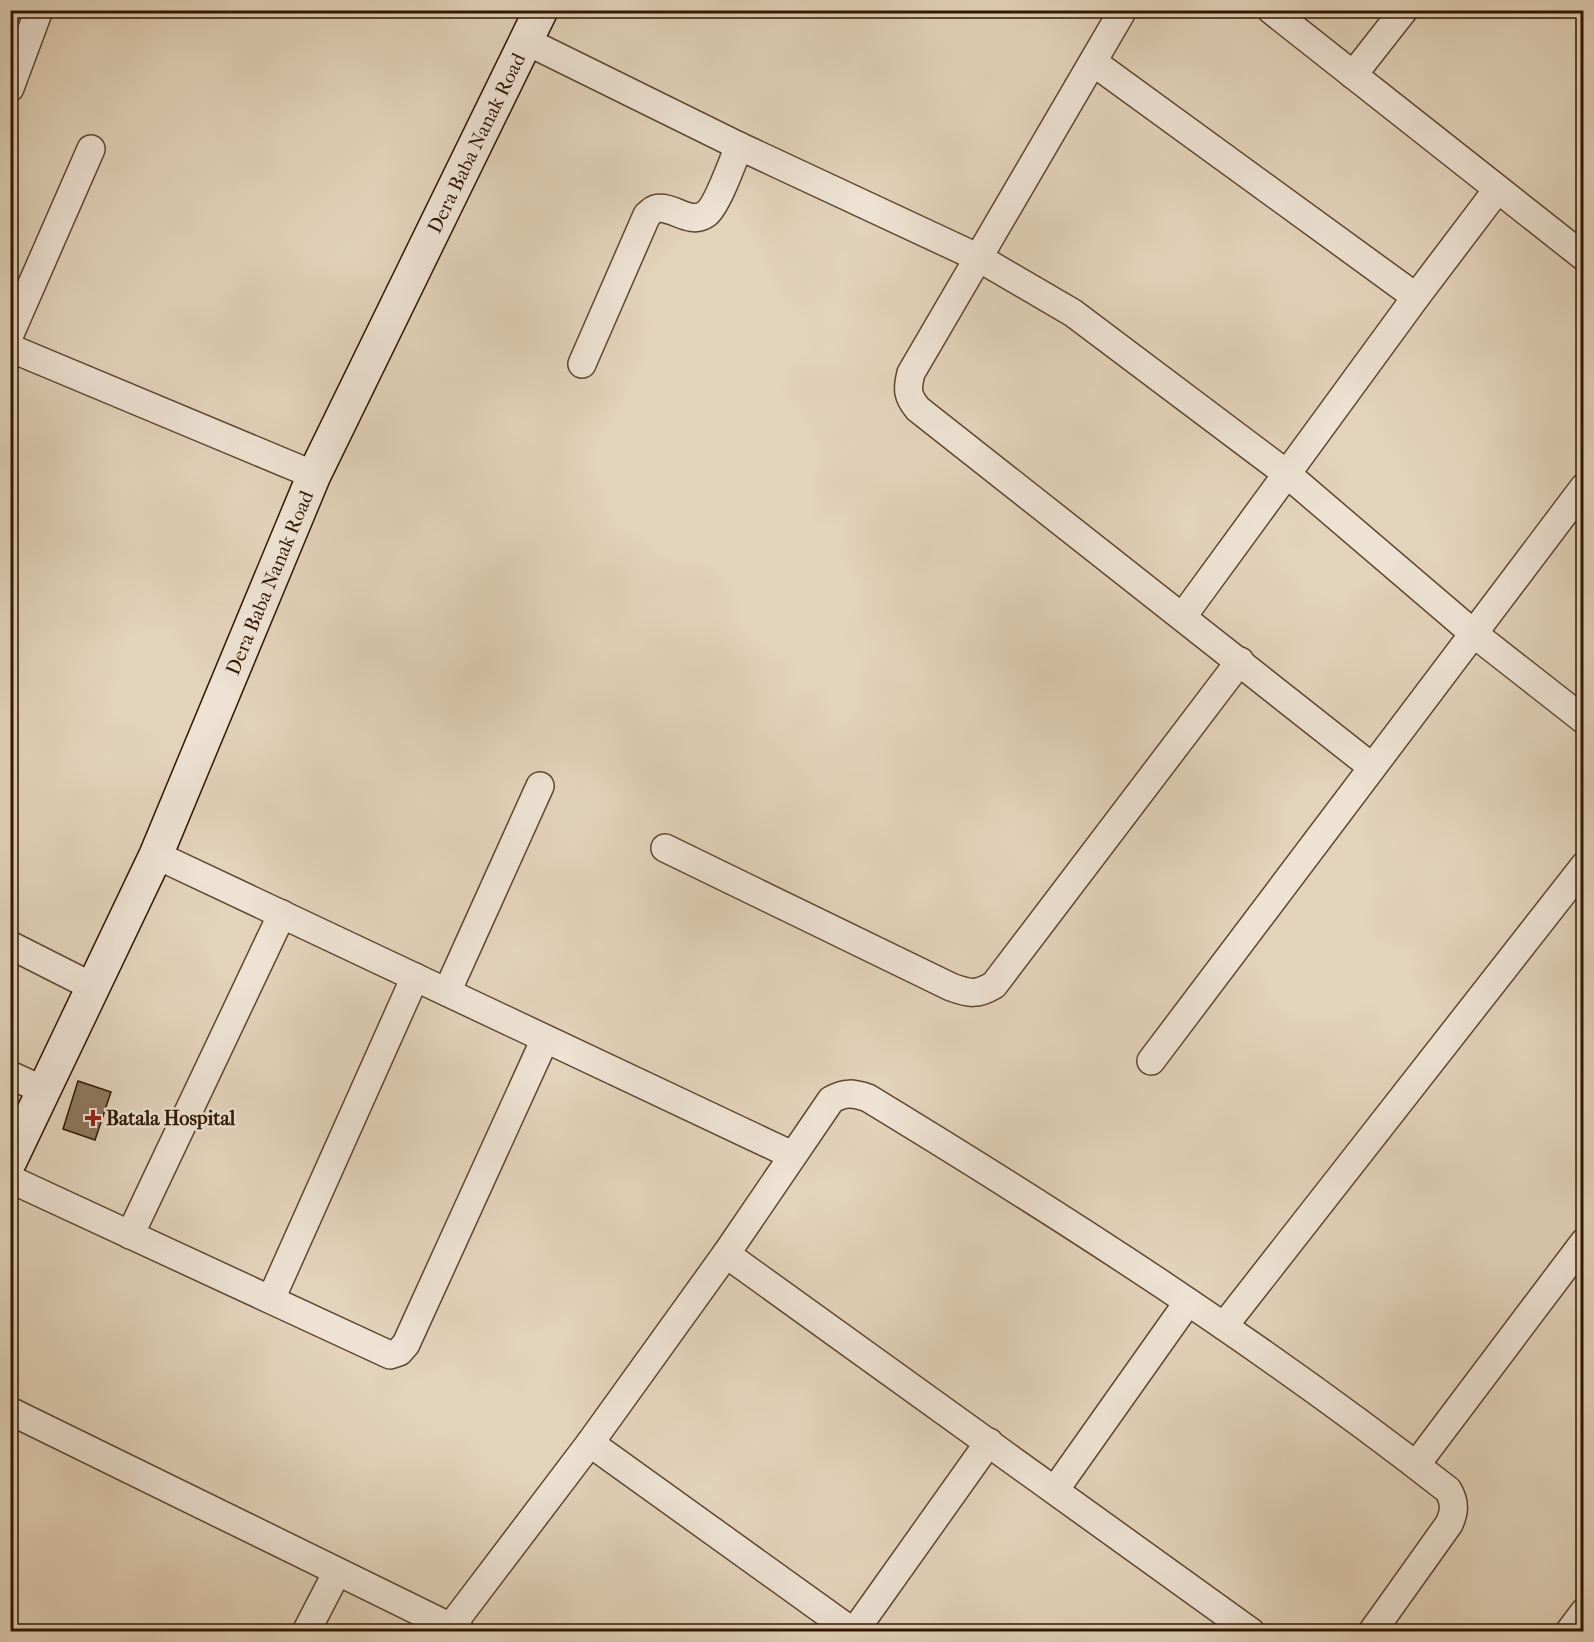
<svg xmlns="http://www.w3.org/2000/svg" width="1594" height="1642" font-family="'IM FELL French Canon',serif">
  <rect width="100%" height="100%" fill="#e3d3bb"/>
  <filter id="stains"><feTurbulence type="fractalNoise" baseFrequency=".00333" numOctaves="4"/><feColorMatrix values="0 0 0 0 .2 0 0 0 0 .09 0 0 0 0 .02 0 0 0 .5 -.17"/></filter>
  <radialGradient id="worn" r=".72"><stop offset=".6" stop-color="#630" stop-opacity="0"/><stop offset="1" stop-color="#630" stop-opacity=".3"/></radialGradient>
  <polygon fill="#8e7962" stroke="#311701" stroke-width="1.5" points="78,1081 111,1092 95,1140 63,1129"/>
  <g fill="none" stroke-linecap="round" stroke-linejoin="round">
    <g stroke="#5e4630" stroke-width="30">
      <g id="minor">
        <path d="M1123,10L911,373C907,389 907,396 918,409L1372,767"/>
        <polyline points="1271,10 1584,257"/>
        <polyline points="526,41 739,146 979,258 1073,313 1287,474 1473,633 1584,720"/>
        <polyline points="1093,62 1416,297"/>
        <polyline points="1353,75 1404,10"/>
        <polyline points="10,88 39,10"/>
        <polyline points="10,334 91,149"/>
        <polyline points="10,348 314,475"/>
        <path d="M582,364L647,215C650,213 652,210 655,209C672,204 689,226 706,214C717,206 733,161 739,146"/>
        <polyline points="1183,616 1416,297 1497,190"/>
        <path d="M665,848L951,987C970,994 977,995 994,985L1240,661"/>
        <polyline points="156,855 792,1155"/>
        <polyline points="10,945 93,987"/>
        <polyline points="447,992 540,786"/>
        <polyline points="1151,1061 1584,487"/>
        <polyline points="10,1075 43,1090"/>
        <polyline points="10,1179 390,1355 399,1352 406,1344 545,1039"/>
        <polyline points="130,1235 282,914"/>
        <polyline points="271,1299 415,977"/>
        <polyline points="1224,1326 1584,866"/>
        <polyline points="10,1411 461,1632"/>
        <polyline points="590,1443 726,1254"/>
        <polyline points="1416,1465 1584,1242"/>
        <polyline points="1055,1490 1188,1302"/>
        <polyline points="452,1625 590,1443 853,1632"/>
        <polyline points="306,1632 337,1572"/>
        <polyline points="854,1632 989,1442"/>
        <path d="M1251,1632L726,1254L831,1100C845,1092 853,1093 868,1098C1067,1219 1264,1346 1448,1490C1455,1502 1455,1511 1449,1524L1372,1632"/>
        <polyline points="1569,1632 1584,1612"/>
      </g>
    </g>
    <g stroke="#311701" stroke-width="36">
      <g id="secondary">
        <path id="s1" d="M10,1161L156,855L314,475L541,10"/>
      </g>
    </g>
    <use href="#minor" stroke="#ede2d3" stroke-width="27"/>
    <use href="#secondary" stroke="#ede2d3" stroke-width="33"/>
  </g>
  <path fill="#8f2418" stroke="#ede2d3" stroke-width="2" d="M90 1109h6v6h6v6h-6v6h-6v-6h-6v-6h6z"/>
  <g text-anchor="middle" stroke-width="5" stroke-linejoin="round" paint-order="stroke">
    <g font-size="20" fill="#311701" stroke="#ede2d3">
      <text dy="7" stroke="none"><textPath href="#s1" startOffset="1120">Dera Baba Nanak Road</textPath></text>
      <text dy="7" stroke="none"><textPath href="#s1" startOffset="634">Dera Baba Nanak Road</textPath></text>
    </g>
    <g font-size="20" font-weight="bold" fill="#311701" stroke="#ede2d3" text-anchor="start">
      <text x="106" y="1125">Batala Hospital</text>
    </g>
  </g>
  <rect width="1594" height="1642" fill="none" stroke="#e3d3bb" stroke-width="36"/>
  <rect x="12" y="12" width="1570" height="1618" fill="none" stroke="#311701" stroke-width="3"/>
  <rect x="18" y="18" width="1558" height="1606" fill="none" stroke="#311701" stroke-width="1.5"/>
  <rect width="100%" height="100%" filter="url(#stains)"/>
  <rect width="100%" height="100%" fill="url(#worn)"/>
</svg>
